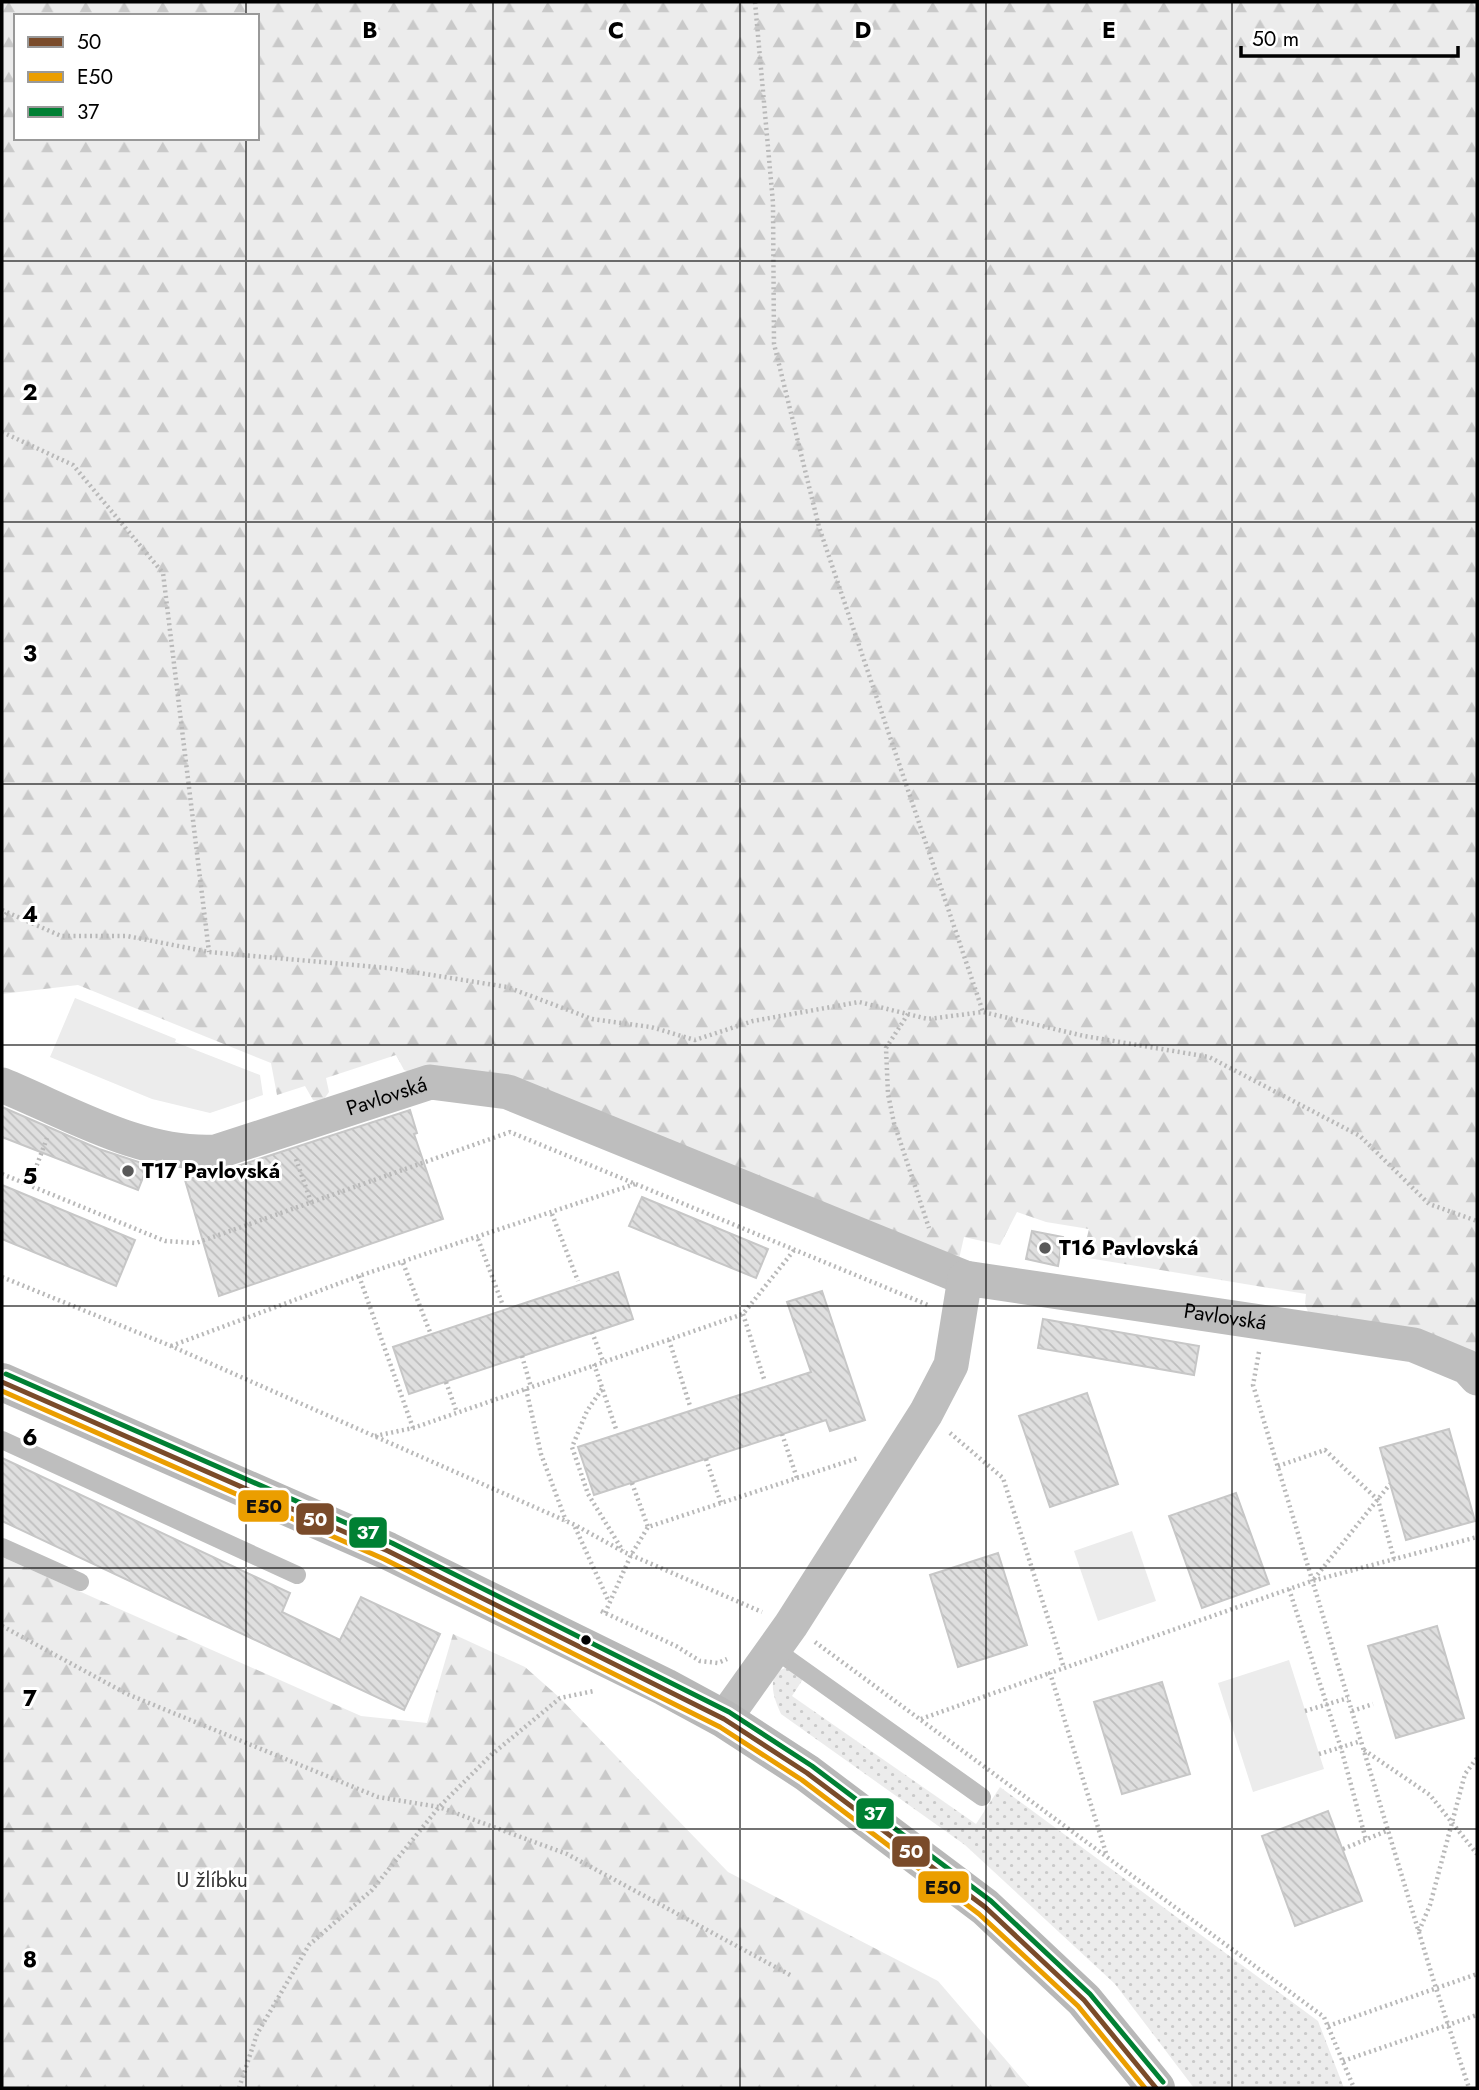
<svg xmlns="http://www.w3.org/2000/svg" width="1479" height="2090" font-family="Jost,sans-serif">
  <defs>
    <pattern id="grass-dots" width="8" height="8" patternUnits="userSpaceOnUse" patternTransform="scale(1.75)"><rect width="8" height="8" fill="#ececec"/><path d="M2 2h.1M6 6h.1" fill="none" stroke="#c9c9c9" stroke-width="1.8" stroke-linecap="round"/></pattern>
    <pattern id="forest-firs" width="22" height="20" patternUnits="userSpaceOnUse" patternTransform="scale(1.75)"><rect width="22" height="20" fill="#ececec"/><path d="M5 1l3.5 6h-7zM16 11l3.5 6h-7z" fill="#c9c9c9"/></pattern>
    <pattern id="building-back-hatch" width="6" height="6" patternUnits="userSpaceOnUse" patternTransform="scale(1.75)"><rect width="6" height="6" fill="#dfdfdf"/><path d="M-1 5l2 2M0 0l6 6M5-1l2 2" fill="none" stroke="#bebebe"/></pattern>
  </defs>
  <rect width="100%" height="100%" fill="#fff"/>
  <path fill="url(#grass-dots)" d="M785,1668L805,1676L792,1696L976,1824L1000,1787L1318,2021L1344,2088H1194L1115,1984L965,1845L781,1714C775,1700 769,1687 776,1672Z"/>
  <g fill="url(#forest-firs)" fill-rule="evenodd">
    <path d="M2,2H1477V1365L1310,1317L1305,1304L1306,1294L1082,1257L1089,1229L1046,1222L1017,1212L1000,1245L964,1237L959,1259L404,1070L396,1055L326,1078L329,1092L322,1102L313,1100L305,1086L277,1095L271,1063L78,985L2,994ZM16,16H257V138H16Z"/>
    <polygon points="2,1557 361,1716 427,1723 453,1634 525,1667 560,1698 728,1872 938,1981 1030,2088 2,2088"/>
  </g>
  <g fill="#ececec">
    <polygon points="75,998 176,1039 175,1042 260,1075 263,1095 210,1113 152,1099 50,1057"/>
    <polygon points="1132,1531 1156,1601 1098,1621 1074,1551"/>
    <polygon points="1289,1660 1324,1769 1253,1792 1218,1683"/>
  </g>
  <g fill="url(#building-back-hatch)" stroke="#c7c7c7" stroke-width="2">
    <polygon points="2,1107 99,1149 148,1165 138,1190 2,1137"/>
    <polygon points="410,1110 417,1133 414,1134 443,1219 219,1296 185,1180 222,1171"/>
    <polygon points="2,1185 135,1240 116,1286 2,1239"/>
    <polygon points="642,1197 768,1249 756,1278 629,1226"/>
    <polygon points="1032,1231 1063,1237 1058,1266 1026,1259"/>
    <polygon points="618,1272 633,1319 409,1394 393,1347"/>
    <polygon points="822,1291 865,1420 830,1431 826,1420 594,1495 578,1447 811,1372 787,1302"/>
    <polygon points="1043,1319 1199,1346 1194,1375 1038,1348"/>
    <polygon points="1087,1393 1118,1484 1050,1507 1019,1416"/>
    <polygon points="1449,1429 1475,1521 1406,1540 1380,1448"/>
    <polygon points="2,1458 290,1593 282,1612 340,1640 361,1597 440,1634 404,1710 2,1521"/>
    <polygon points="1236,1493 1269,1584 1202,1608 1169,1516"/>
    <polygon points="998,1553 1027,1645 958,1667 930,1575"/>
    <polygon points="1437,1626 1464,1718 1396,1738 1368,1646"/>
    <polygon points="1162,1682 1190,1774 1122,1794 1094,1702"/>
    <polygon points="1328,1811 1362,1901 1295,1926 1262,1836"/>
  </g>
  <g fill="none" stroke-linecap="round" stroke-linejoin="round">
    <g stroke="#b9b9b9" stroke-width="4.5" stroke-dasharray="2 3.5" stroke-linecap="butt">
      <polyline points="755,2 773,203 774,344 819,527 983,1012"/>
      <polyline points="2,432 73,465 163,573 209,952"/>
      <polyline points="2,910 61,936 127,936 209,952 388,968 507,987 592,1019 651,1027 695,1040 753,1021 859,1002 928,1019 983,1012 1084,1036 1209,1057 1360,1136 1429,1204 1477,1221"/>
      <polyline points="2,919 7,913"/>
      <polyline points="908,1014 886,1048 888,1094 894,1123 929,1228"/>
      <polyline points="296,1159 311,1202"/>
      <polyline points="2,1174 165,1241 196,1243 510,1132 928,1305"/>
      <polyline points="29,1186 47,1138"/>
      <polyline points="552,1214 578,1281"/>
      <polyline points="478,1239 502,1303"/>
      <polyline points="403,1263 430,1332"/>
      <polyline points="359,1276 413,1428"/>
      <polyline points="2,1277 171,1346 575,1525 624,1552 762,1612"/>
      <polyline points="743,1314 765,1382"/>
      <polyline points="592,1332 603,1361"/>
      <polyline points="669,1340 690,1406"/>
      <polyline points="171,1346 359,1276 635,1184"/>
      <polyline points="1259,1352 1253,1385 1434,1982 1469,2088"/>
      <polyline points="522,1356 531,1387"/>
      <polyline points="594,1364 616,1429"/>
      <polyline points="446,1382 457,1413"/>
      <polyline points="526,1389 541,1454 566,1521"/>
      <polyline points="602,1389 587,1411 572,1447 588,1494 623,1551"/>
      <polyline points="950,1433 1003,1478 1064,1668"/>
      <polyline points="782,1434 797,1478"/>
      <polyline points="375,1436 413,1428 743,1314 795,1249"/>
      <polyline points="706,1459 721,1503"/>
      <polyline points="1278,1466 1325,1450 1378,1500 1394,1559"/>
      <polyline points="632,1483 648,1527"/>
      <polyline points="575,1527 609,1602"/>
      <polyline points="1314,1579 1390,1484"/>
      <polyline points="1289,1589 1341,1748 1366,1840"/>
      <polyline points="601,1611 676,1646 700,1661 718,1663 727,1659"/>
      <polyline points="605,1613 631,1555 648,1527 858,1458"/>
      <polyline points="2,1626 127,1694 378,1797 439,1807 567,1854 792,1976"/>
      <polyline points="815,1642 1324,2017 1354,2088"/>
      <polyline points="1305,1711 1348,1698"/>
      <polyline points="1352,1711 1373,1704"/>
      <polyline points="921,1719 1050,1673"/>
      <polyline points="1364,1750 1430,1795 1477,1854"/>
      <polyline points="1319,1754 1361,1741"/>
      <polyline points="1343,1849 1389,1830"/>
      <polyline points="1106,1853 1050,1673 1312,1581 1477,1537"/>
      <polyline points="1419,1931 1430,1905 1465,1774 1477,1758"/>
      <polyline points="1328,2026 1477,1974"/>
      <polyline points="1343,2061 1477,2015"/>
      <polyline points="239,2088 257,2034 309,1945 372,1890 439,1807 491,1755 560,1698 594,1691"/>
    </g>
    <g stroke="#bebebe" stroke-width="18">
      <polyline points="2,1440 297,1575"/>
      <polyline points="2,1547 80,1582"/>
      <polyline points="774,1649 982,1797"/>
    </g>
    <g stroke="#bebebe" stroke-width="35">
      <path id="s1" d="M2,1085C70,1113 141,1156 216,1152L430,1082L508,1092L965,1278"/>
      <path id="s2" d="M724,1719L791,1625L926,1413L951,1365L965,1278L1414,1345L1467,1367L1477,1378"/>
    </g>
    <polyline stroke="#b8b8b8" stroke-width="38" points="2,1382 388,1551 665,1687 724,1719 807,1773 985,1907 1084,2000 1156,2088"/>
    <g stroke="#fff" stroke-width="10">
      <polyline id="bus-1" points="2,1382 388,1551 724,1719 807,1773 985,1907 1084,2000 1156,2088"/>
    </g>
    <g stroke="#fff" stroke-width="10">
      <polyline id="bus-2" points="2,1391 384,1559 720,1727 802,1780 979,1914 1078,2006 1145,2088"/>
    </g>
    <g stroke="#fff" stroke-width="10">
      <polyline id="bus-3" points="6,1374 392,1543 729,1712 812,1766 991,1901 1090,1994 1163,2082"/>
    </g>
    <use href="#bus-1" stroke="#7a4b2a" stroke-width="5"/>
    <use href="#bus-2" stroke="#eb9e00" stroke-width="5"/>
    <use href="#bus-3" stroke="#008033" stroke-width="5"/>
  </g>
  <path fill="none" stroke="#000" stroke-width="2" stroke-opacity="0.55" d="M246,2V16M493,2V2088M740,2V2088M986,2V2088M1232,2V2088M246,138V2088M2,261H1477M2,522H1477M2,784H1477M2,1045H1477M2,1306H1477M2,1568H1477M2,1829H1477"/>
  <g fill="#595959" stroke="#fff" stroke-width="2.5">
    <circle cx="128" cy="1171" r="7"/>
    <circle cx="1045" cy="1248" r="7"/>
  </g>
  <circle fill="#000" stroke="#fff" stroke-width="2.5" cx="586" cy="1640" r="6"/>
  <g text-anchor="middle" stroke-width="6" stroke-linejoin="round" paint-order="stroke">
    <g font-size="21" fill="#000" stroke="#fff">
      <text dy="7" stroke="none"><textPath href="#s1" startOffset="406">Pavlovská</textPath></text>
      <text dy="7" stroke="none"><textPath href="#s2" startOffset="772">Pavlovská</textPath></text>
    </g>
    <g font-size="21" font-weight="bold" fill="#000" stroke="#fff" text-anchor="start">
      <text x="142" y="1178">T17 Pavlovská</text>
      <text x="1059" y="1255">T16 Pavlovská</text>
    </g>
    <g font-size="21" fill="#333" stroke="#fff">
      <text x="212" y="1887">U žlíbku</text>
    </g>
  </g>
  <g font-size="23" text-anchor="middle" font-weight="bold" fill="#000" stroke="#fff" stroke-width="6" stroke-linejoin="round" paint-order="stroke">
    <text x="370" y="38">B</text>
    <text x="616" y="38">C</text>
    <text x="863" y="38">D</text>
    <text x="1109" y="38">E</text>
    <text x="30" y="400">2</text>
    <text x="30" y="661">3</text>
    <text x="30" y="922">4</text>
    <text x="30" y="1184">5</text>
    <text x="30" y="1445">6</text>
    <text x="30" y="1706">7</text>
    <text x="30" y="1967">8</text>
  </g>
  <g stroke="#fff" stroke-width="2.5">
    <rect x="237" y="1489" width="53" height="34" rx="7" fill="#eb9e00"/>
    <rect x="295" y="1502" width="40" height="34" rx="7" fill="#7a4b2a"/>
    <rect x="348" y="1516" width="40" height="33" rx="7" fill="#008033"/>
    <rect x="855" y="1797" width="40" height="33" rx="7" fill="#008033"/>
    <rect x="891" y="1835" width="40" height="33" rx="7" fill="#7a4b2a"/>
    <rect x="917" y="1870" width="53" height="34" rx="7" fill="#eb9e00"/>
  </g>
  <g font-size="19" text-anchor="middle" font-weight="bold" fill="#fff">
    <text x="315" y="1526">50</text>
    <text x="368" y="1539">37</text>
    <text x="875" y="1820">37</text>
    <text x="911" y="1858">50</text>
  </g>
  <g font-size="19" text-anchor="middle" font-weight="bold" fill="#111">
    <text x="264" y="1513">E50</text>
    <text x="943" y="1894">E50</text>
  </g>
  <rect width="1479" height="2090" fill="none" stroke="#000000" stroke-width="7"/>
  <rect x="14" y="14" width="245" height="126" fill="#ffffff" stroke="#999999" stroke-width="2"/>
  <rect x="28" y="37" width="35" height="10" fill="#7a4b2a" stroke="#999999" stroke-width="2"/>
  <text x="77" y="49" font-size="21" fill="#000000">50</text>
  <rect x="28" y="72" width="35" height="10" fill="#eb9e00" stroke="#999999" stroke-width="2"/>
  <text x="77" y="84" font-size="21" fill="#000000">E50</text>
  <rect x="28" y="107" width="35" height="10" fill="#008033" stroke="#999999" stroke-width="2"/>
  <text x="77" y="119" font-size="21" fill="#000000">37</text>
  <path d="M1241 46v10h217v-10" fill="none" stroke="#000000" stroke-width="3.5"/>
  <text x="1252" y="46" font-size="21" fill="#000000" stroke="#ffffff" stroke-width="5" paint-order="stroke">50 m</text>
</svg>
